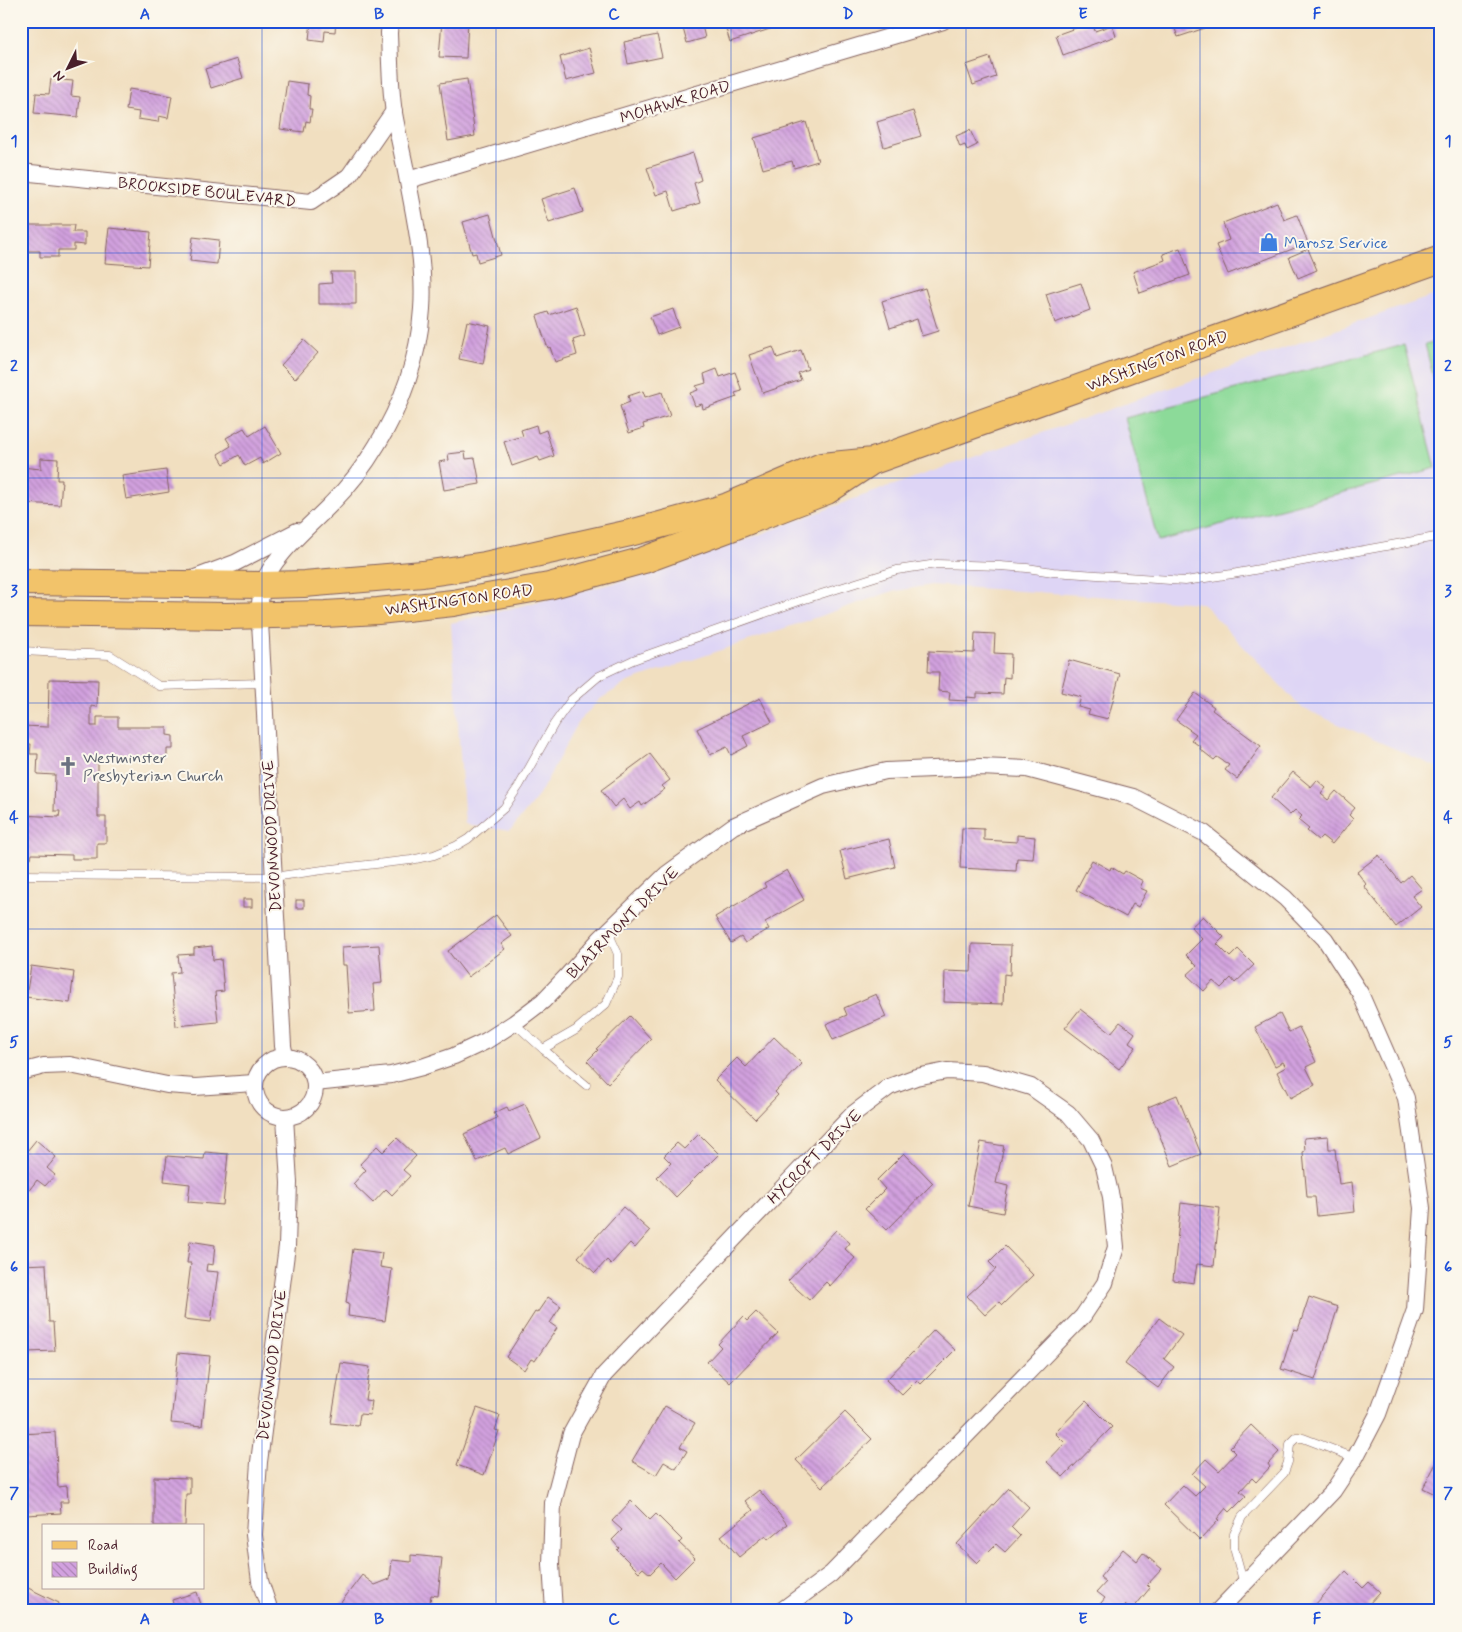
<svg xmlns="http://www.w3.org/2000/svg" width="1462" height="1632" font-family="Mynerve,sans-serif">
  <defs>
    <pattern id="building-back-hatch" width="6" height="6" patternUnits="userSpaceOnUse" patternTransform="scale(1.25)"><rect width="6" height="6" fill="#d2a1df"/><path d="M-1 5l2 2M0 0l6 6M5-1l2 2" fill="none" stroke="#ac83b5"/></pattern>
  </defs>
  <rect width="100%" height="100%" fill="#fbf7ec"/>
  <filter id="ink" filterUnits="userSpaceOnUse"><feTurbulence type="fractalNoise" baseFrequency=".02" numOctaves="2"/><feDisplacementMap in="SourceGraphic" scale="10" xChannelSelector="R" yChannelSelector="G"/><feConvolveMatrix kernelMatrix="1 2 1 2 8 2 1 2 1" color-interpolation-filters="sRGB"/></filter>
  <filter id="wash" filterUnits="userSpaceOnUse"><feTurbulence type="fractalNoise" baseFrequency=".0096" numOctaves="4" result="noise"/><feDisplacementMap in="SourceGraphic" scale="20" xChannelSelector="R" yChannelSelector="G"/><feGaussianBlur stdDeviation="1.12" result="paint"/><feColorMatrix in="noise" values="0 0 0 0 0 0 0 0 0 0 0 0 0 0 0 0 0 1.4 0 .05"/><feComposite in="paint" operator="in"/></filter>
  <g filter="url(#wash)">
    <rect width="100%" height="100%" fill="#f1dfc0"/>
    <polygon fill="#ded5f5" points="1441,293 1441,769 1302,708 1202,603 931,585 890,592 628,682 600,699 579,721 539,795 510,831 465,824 451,623 664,571 851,500"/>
    <g fill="#8cda99" stroke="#6b7c62">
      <polygon points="1441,340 1441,409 1425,344"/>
      <polygon points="1404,345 1436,468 1158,541 1125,418"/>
    </g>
    <g id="blocks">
      <g fill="url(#building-back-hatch)">
        <polygon points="311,21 336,21 335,32 325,31 324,42 309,40"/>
        <polygon points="442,21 468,21 466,58 439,57"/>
        <polygon points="681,21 701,21 705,38 687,43"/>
        <polygon points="740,21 770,21 773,28 730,42 725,26"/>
        <polygon points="1172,21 1203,21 1205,28 1178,37"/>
        <polygon points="1092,22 1095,31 1112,25 1116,36 1063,55 1056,35"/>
        <polygon points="657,35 662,57 628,64 624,42"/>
        <polygon points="589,48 596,73 566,81 560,57"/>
        <polygon points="990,57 996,77 973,85 966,65"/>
        <polygon points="237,59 243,78 211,88 205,69"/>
        <polygon points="51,79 73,81 71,96 80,97 78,117 34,113 36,93 49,94"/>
        <polygon points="467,79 475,136 448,141 440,83"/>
        <polygon points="287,81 308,84 307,95 310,96 309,109 312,109 310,122 306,121 304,132 280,129"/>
        <polygon points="129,89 172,96 168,118 159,116 158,122 138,119 139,112 126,110"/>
        <polygon points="913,111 921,136 884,147 877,122"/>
        <polygon points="806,122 818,161 794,168 792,161 763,169 754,138"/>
        <polygon points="970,130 977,145 967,150 965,145 960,147 956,136"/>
        <polygon points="693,153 701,180 694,183 700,203 674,211 668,191 656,195 647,168"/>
        <polygon points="575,188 583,212 549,223 541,199"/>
        <polygon points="1277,202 1284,220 1297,215 1308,243 1228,274 1216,245 1229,240 1223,223"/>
        <polygon points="490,214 501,255 478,262 476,253 472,254 463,222"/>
        <polygon points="27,225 74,225 73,232 85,232 85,245 74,244 74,250 58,250 58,257 40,257 40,251 27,251"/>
        <polygon points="109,228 151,232 148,266 105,263"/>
        <polygon points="193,237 219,240 217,264 190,261"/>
        <polygon points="1180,248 1190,275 1140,293 1133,272 1165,260 1163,254"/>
        <polygon points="1308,249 1317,270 1298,278 1289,257"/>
        <polygon points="331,272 356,272 356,304 319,304 319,284 332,283"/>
        <polygon points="1081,283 1090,310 1055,323 1046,294"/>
        <polygon points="925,288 938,331 922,336 917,319 890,328 882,301"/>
        <polygon points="576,306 585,336 573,340 577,355 555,362 550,347 548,348 543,335 537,316 548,312 549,315"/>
        <polygon points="673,309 679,327 657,335 650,317"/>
        <polygon points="467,321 490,326 483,364 459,359"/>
        <polygon points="304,340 318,353 295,379 281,365"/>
        <polygon points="773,347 777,358 801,350 808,369 798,373 801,380 763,393 749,355"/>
        <polygon points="717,369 720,377 735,372 742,391 735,393 737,397 703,409 702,404 695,406 690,393 698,390 696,386 706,383 704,374"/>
        <polygon points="643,391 645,397 662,392 670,416 643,424 644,428 629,433 620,406 630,402 628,396"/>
        <polygon points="536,425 538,433 546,430 554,456 540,461 538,457 512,466 504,442 523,436 521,430"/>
        <polygon points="265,426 281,453 263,464 260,458 245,466 239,455 224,464 218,454 231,446 226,438 244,428 249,436"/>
        <polygon points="465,452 466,459 475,458 480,484 444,490 439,462 449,460 448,454"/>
        <polygon points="41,458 58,459 57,480 62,480 60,505 21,503 21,467 41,469"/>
        <polygon points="166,470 169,492 126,499 122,476"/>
        <polygon points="975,633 995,634 994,653 1011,654 1010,678 1004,677 1003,694 977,693 977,698 967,697 967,701 949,700 950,692 938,691 939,672 928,672 929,651 974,653"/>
        <polygon points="1069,660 1120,674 1108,719 1088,714 1090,710 1078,707 1081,697 1061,692"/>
        <polygon points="49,679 98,680 97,707 91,706 91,726 97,726 97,717 118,717 118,727 167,727 167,735 173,736 173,749 167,749 167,758 98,757 98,817 106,817 106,843 97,843 97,859 72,859 72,855 32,854 31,858 21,858 21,815 59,817 60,811 54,811 55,775 37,774 38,754 30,754 31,744 21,744 21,726 48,727"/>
        <polygon points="1195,693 1214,707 1212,710 1261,746 1237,779 1225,770 1229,765 1217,757 1214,760 1200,749 1201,747 1191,740 1196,734 1176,720"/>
        <polygon points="760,698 772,722 743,736 748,746 731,755 727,747 710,755 697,729"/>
        <polygon points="650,754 670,780 662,786 665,789 642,806 640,802 630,809 623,799 614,807 601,790"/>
        <polygon points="1293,772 1311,787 1317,780 1326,788 1321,794 1328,800 1336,791 1355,808 1349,815 1353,819 1332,844 1322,836 1318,840 1307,831 1309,829 1298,820 1302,816 1295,810 1290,815 1271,798"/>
        <polygon points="962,828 984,829 984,840 1017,842 1017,835 1035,837 1033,859 1017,858 1016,871 960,868"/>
        <polygon points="889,839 895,867 847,879 840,851"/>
        <polygon points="1379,855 1401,883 1410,875 1422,889 1412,896 1421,907 1396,927 1364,886 1366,884 1357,872"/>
        <polygon points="1092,860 1110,870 1111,867 1123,874 1125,871 1143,881 1140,888 1147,891 1138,907 1133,904 1126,917 1076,890"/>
        <polygon points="787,870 804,900 765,922 769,929 745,943 741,937 731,943 715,917 766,887 764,883"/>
        <rect x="243" y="899" width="9" height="8"/>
        <rect x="296" y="900" width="8" height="8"/>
        <polygon points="496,915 512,936 501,944 505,949 468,977 448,951"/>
        <polygon points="1203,916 1224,937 1217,944 1230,957 1238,949 1254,965 1235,983 1231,978 1221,988 1213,981 1204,991 1187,975 1197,966 1186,955 1202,939 1191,927"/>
        <polygon points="972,944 1011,945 1010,975 1004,974 1003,1004 944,1002 945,971 971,972"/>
        <polygon points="379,945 382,983 373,984 375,1011 349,1013 346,965 343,965 342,947"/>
        <polygon points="212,946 213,960 221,959 224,991 215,992 218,1022 176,1026 171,973 180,972 178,955 194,954 194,948"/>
        <polygon points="31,966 74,972 70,1003 26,997"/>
        <polygon points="876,994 886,1017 833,1040 826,1024 847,1015 844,1008"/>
        <polygon points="1080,1009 1111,1033 1120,1022 1135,1033 1129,1042 1136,1047 1119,1069 1065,1028"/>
        <polygon points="1280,1014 1289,1032 1299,1027 1316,1062 1306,1067 1315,1085 1290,1098 1277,1072 1286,1067 1283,1062 1275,1066 1255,1027"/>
        <polygon points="630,1016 651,1039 608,1083 587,1061 598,1050 596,1049"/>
        <polygon points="774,1037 802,1064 775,1092 778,1095 755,1119 715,1080 737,1058 746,1067"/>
        <polygon points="1177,1095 1201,1154 1172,1166 1148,1107"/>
        <polygon points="525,1104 541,1138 508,1154 505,1148 477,1161 464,1134 497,1118 494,1113 507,1107 509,1111"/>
        <polygon points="699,1134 719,1154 676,1197 657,1177 671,1163 664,1156 677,1143 684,1149"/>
        <polygon points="1328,1136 1329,1149 1335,1149 1339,1184 1352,1182 1355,1212 1317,1216 1315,1197 1307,1197 1303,1152 1305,1151 1304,1138"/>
        <polygon points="397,1138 416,1156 403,1170 410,1176 392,1195 386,1189 373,1203 353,1184 366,1170 360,1164 377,1146 383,1152"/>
        <polygon points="36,1140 56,1157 47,1168 55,1175 45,1186 37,1180 27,1193 21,1188 21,1151 24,1148 27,1151"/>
        <polygon points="981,1142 1004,1146 996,1183 1008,1186 1003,1213 968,1206"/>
        <polygon points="205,1152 228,1154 223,1205 188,1202 190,1184 164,1181 167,1156 204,1159"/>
        <polygon points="904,1153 933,1183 887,1230 865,1209 885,1189 877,1180"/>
        <polygon points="1181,1203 1220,1208 1214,1266 1197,1264 1194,1283 1173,1280"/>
        <polygon points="623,1207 650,1231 635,1248 630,1243 611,1264 607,1260 595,1273 578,1257"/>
        <polygon points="836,1230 850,1243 845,1249 855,1258 830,1286 826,1282 809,1300 788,1281"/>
        <polygon points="190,1241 215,1245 213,1265 207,1264 206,1271 218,1272 211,1322 184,1319 191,1263 187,1263"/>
        <polygon points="1005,1246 1033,1275 1002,1305 999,1302 985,1315 967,1296 996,1269 989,1262"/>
        <polygon points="353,1249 382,1253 380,1267 392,1269 385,1321 348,1316 349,1304 346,1303"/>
        <polygon points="46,1264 49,1322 53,1322 55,1351 27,1352 25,1322 21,1322 21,1265"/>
        <polygon points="548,1297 561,1306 550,1323 557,1328 535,1361 531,1359 524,1370 506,1357 535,1312 537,1313"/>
        <polygon points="1309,1297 1338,1307 1315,1380 1281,1369 1294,1329 1298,1330"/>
        <polygon points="756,1312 778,1333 730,1383 707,1362 721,1347 718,1344 743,1317 747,1321"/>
        <polygon points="1159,1318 1182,1335 1164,1359 1174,1367 1158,1388 1125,1364"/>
        <polygon points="934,1330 955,1350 921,1384 917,1380 902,1395 886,1380"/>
        <polygon points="178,1353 210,1356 202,1426 171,1423"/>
        <polygon points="341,1363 370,1367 365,1400 372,1401 370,1415 360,1414 358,1426 331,1423"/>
        <polygon points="1086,1401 1112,1427 1063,1477 1047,1462 1065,1443 1055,1433"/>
        <polygon points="665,1406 695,1423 680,1447 687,1451 676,1469 664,1462 656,1475 632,1461"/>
        <polygon points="477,1408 500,1416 495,1430 499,1431 484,1475 457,1465"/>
        <polygon points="845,1412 872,1439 822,1487 796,1460"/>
        <polygon points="1251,1425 1279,1452 1268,1464 1270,1467 1256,1482 1252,1478 1240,1491 1246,1496 1230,1512 1226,1508 1217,1519 1219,1520 1200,1540 1164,1505 1183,1485 1195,1496 1205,1486 1192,1474 1206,1459 1219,1471 1236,1453 1230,1447"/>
        <polygon points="55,1432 58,1487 67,1486 68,1502 60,1502 61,1513 26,1515 22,1434"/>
        <polygon points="1441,1454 1441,1497 1423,1488"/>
        <polygon points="154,1477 190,1478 190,1494 186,1494 185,1526 154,1526"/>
        <polygon points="1009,1488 1029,1507 1011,1527 1020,1536 1005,1552 996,1544 977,1563 957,1544"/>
        <polygon points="759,1490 787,1524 769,1539 766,1535 739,1557 721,1536 753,1510 745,1501"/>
        <polygon points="631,1501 650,1520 656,1514 682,1540 679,1543 695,1558 675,1578 661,1563 650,1574 643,1568 639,1572 617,1550 619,1548 612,1540 622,1530 612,1521"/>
        <polygon points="1123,1549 1137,1561 1143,1553 1162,1569 1147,1585 1150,1588 1132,1610 1125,1604 1119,1611 1101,1611 1097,1608 1105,1598 1097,1592 1106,1582 1100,1577"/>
        <polygon points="411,1555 442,1558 438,1596 431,1595 429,1611 395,1608 393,1611 338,1611 336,1609 362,1575 375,1585 390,1579 392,1560 411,1562"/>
        <polygon points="1346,1571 1363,1588 1369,1582 1380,1592 1368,1605 1372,1609 1370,1611 1317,1611 1313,1607"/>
        <polygon points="24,1586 59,1603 55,1611 21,1611 21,1593"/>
        <polygon points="197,1592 203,1611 175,1611 172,1600"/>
      </g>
    </g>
  </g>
  <g filter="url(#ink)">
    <use href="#blocks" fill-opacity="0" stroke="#84625f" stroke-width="1"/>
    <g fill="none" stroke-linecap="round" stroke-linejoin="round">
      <g stroke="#84625f" stroke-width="9">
        <g id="service">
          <polyline points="21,651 110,655 159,686 264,683"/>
          <polyline points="21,875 273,877 323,870 411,860 434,855 456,846 468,839 504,808 519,786 554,724 571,700 599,676 633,660 802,600 897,570 937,564 1000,566 1027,568 1053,572 1185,581 1232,574 1441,536"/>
          <polyline points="514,1023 543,1049 586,1085"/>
          <polyline points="543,1049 576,1030 606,1004 618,977 618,954 608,932"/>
          <polyline points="1244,1584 1234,1548 1234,1534 1242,1517 1284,1473 1288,1462 1290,1444 1296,1438 1303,1438 1355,1458"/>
        </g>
      </g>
      <g stroke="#84625f" stroke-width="18">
        <g id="minor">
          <polyline points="21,172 311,202 349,176 394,111"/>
          <polyline points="408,180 943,21"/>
          <polyline points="195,578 235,563 297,531"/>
          <path d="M285,1056L283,1046C277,936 271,825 265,714C264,689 262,664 261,639C260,623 258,602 263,586C270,558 311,525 331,504C349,486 364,467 377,445C402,405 419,357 422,309C425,267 416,223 408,182C404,159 398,136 394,113C390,87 390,60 389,33L390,21"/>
          <circle cx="285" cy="1087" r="30"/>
          <polyline points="21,1072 44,1066 70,1065 167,1085 195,1087 254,1083"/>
          <polyline points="315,1083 391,1075 422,1067 454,1056 486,1041 514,1023 543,1001 566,977 600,939 667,874 733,826 823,786 886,771 980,767 1027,769 1133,797 1204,833 1285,898 1325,939 1360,993 1406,1098 1422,1208 1415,1310 1378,1414 1355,1458 1333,1491 1218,1611"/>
          <polyline points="270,1611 260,1581 254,1535 259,1462 287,1246 289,1183 285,1117"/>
          <polyline points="554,1611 551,1564 553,1503 571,1434 604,1375 853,1114 889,1087 916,1077 947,1071 983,1073 1031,1087 1068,1113 1091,1140 1104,1167 1111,1197 1116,1247 1105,1283 1083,1316 831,1574 781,1611"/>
        </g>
      </g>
      <g stroke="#84625f" stroke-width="28">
        <g id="primary">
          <polyline points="21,582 263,585 304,584 423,574 485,565 630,533 716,510 728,506 822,466 873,461 1441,259"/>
          <polyline points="21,613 227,616 325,614 378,611 453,603 549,586 644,560 728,529 827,491 868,464"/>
        </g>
      </g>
      <use href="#service" stroke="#fff" stroke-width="8"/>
      <use href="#minor" stroke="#fff" stroke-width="16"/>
      <use href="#primary" stroke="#f2c36a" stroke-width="26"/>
    </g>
  </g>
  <path fill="none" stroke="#1d4ed8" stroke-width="1" stroke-opacity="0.55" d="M262,21V1611M496,21V1611M731,21V1611M966,21V1611M1200,21V1611M21,253H1441M21,478H1441M21,703H1441M21,929H1441M21,1154H1441M21,1379H1441"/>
  <defs>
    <g id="shop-bare" transform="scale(1.5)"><path d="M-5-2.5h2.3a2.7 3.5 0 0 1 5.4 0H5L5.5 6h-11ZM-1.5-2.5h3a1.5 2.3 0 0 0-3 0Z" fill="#3f7fe0" stroke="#fbf7ec" stroke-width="2.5" paint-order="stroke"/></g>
    <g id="church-bare" transform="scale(1.5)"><path d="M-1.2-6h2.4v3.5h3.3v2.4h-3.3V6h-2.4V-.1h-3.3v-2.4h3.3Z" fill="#6b7280" stroke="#fbf7ec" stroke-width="2.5" paint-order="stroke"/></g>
  </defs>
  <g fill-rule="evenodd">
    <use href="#shop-bare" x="1269" y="242"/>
    <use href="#church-bare" x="68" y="766"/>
  </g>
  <g text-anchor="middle" stroke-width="4" stroke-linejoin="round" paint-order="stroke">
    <g font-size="16" fill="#4a1f2b" stroke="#fbf7ec">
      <text transform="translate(675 101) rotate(-17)" y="6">MOHAWK ROAD</text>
      <text transform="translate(207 191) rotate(6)" y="6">BROOKSIDE BOULEVARD</text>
      <text transform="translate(1157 360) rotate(-20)" y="6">WASHINGTON ROAD</text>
      <text transform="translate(459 599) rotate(-8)" y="6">WASHINGTON ROAD</text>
      <text transform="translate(271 836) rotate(-93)" y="6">DEVONWOOD DRIVE</text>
      <text transform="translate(622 922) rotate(-45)" y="6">BLAIRMONT DRIVE</text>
      <text transform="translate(814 1156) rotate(-45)" y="6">HYCROFT DRIVE</text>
      <text transform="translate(271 1365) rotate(-83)" y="6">DEVONWOOD DRIVE</text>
    </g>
    <g font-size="16" fill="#366cbe" stroke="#fbf7ec" text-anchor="start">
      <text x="1284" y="248">Marosz Service</text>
    </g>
    <g font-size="16" fill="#5b616d" stroke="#fbf7ec" text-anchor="start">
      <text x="83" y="763">Westminster<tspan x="83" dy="18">Presbyterian Church</tspan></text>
    </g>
  </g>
  <rect width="1462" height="1632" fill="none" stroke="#fbf7ec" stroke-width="55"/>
  <rect x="42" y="1524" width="162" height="65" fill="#fbf7ec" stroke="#b4a19f"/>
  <rect x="52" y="1541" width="25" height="8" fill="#f2c36a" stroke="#b4a19f"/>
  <text x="88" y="1550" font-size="15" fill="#4a1f2b">Road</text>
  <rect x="52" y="1562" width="25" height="15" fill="url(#building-back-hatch)" stroke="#b4a19f"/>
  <text x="88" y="1574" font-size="15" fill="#4a1f2b">Building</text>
  <g transform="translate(68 68) rotate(228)" stroke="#fbf7ec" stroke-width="4" paint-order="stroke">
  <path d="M0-4L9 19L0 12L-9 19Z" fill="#4a1f2b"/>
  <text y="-8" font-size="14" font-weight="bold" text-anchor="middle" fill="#4a1f2b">N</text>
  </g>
  <rect x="28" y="28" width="1406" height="1576" fill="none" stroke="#1d4ed8" stroke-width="2"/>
  <g font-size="16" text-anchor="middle" font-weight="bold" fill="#1d4ed8">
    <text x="145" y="19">A</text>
    <text x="379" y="19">B</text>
    <text x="614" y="19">C</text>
    <text x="848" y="19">D</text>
    <text x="1083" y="19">E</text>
    <text x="1317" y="19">F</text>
    <text x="14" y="146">1</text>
    <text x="1448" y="146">1</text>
    <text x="14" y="371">2</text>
    <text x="1448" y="371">2</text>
    <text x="14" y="596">3</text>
    <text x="1448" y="596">3</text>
    <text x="14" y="822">4</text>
    <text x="1448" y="822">4</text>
    <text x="14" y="1047">5</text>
    <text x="1448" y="1047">5</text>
    <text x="14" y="1272">6</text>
    <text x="1448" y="1272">6</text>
    <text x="14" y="1498">7</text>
    <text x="1448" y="1498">7</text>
    <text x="145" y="1624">A</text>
    <text x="379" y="1624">B</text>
    <text x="614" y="1624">C</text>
    <text x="848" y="1624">D</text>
    <text x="1083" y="1624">E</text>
    <text x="1317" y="1624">F</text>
  </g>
</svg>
